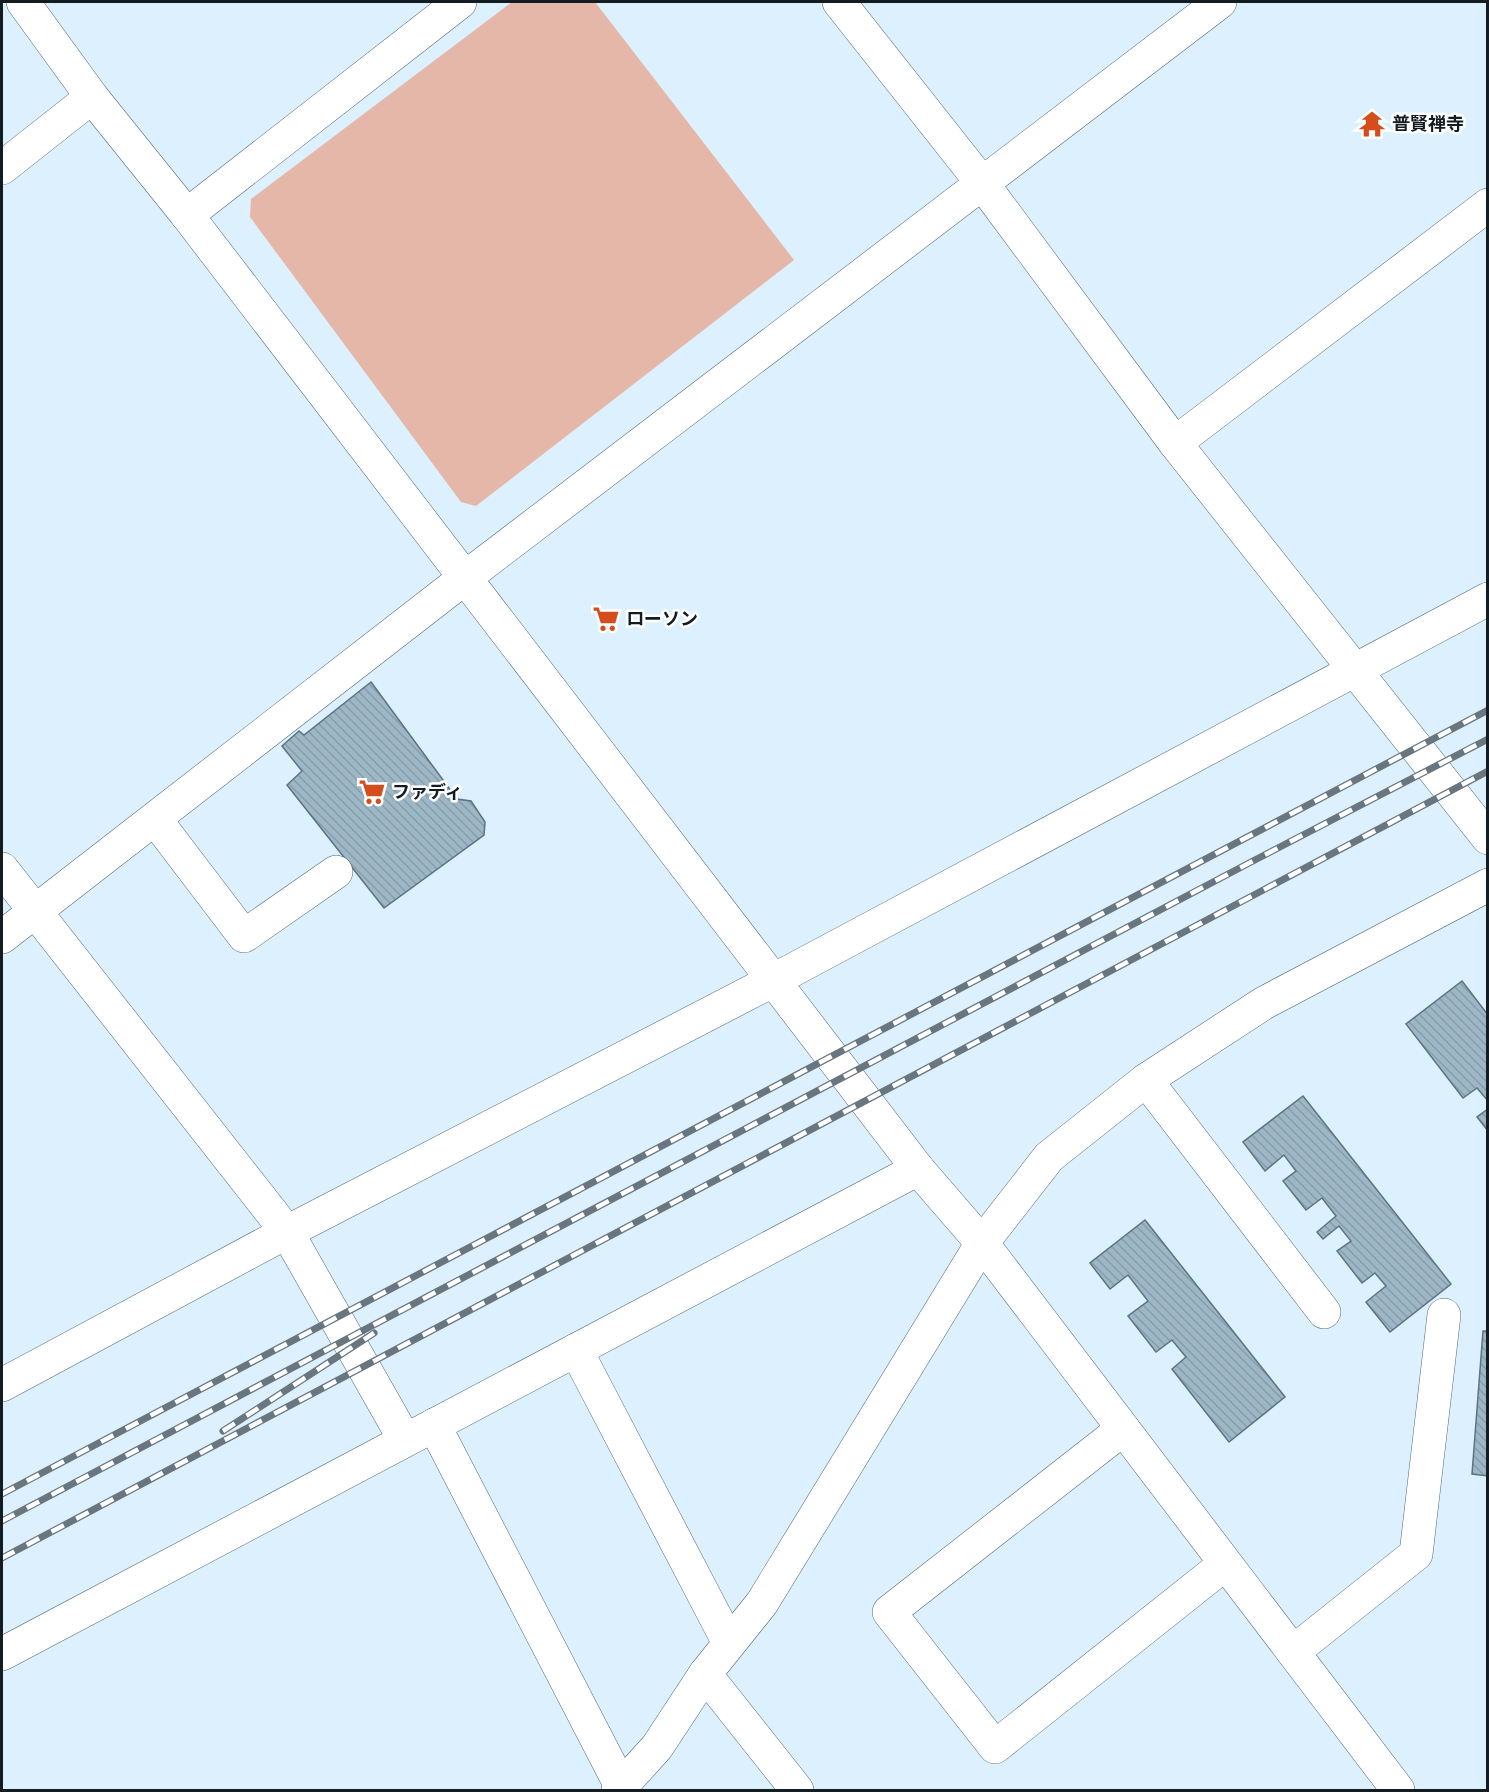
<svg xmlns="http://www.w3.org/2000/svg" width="1489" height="1792" font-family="'Work Sans','Noto Sans JP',sans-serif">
  <defs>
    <pattern id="building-back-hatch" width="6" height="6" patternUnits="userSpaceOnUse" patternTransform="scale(1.5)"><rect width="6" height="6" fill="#9eb7c6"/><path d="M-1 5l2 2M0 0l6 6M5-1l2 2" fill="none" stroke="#879daa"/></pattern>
  </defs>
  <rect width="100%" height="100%" fill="#dcf0fd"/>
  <polygon fill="#e4b7a9" points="512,2 595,2 794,260 476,506 461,502 250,217 251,199"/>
  <g fill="url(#building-back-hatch)" stroke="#5c7381" stroke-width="1.5">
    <polygon points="371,682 457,799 471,801 485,822 484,835 384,908 287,785 302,771 282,746 299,731 304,735"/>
    <polygon points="1462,981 1488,1015 1488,1101 1477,1088 1463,1098 1406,1024"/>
    <polygon points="1303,1096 1451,1284 1390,1332 1366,1302 1386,1286 1375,1273 1362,1283 1337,1251 1351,1241 1339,1226 1323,1239 1317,1232 1336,1216 1322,1198 1306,1210 1283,1181 1296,1171 1284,1155 1265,1171 1243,1142"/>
    <polygon points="1488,1109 1488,1131 1477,1117"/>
    <polygon points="1145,1220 1285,1397 1229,1442 1172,1369 1186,1357 1172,1340 1156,1352 1128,1316 1148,1301 1128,1275 1110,1289 1090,1263"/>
    <polygon points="1483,1331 1488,1331 1488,1476 1472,1474"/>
  </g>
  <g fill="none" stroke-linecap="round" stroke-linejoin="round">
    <g stroke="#526875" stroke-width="34">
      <g id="minor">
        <polyline points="839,2 982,183 1175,443 1488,838"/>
        <polyline points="2,168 92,97"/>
        <polyline points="187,215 460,2"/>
        <polyline points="1175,443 1488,205"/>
        <polyline points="155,819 244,936 336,872"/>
        <polyline points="2,869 287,1232 405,1440"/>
        <polyline points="2,937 466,577 1220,2"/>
        <polyline points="1146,1080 1324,1312"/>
        <polyline points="576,1350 729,1643"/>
        <polyline points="2,1385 287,1232 774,980 1488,599"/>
        <polyline points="434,1425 621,1786"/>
        <polyline points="1123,1429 889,1612 995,1747 1225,1564"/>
        <polyline points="1293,1652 1416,1554 1444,1315"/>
        <polyline points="2,1654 918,1169"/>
        <polyline points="705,1674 797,1790"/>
        <polyline points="618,1790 657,1747 705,1674 762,1603 982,1243"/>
      </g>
    </g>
    <g stroke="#526875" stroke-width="34">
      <g id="tertiary">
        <polyline points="23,2 92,97 187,215 918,1169 982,1243 1398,1790"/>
        <polyline points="982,1243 1049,1157 1146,1080 1264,1003 1488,885"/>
      </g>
    </g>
    <use href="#minor" stroke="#fff" stroke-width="33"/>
    <use href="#tertiary" stroke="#fff" stroke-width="33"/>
    <g stroke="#69767f" stroke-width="7">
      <g id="rail">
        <polyline points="223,1431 374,1333"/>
        <polyline points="2,1494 1488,710"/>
        <polyline points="2,1521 1251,862 1488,739"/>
        <polyline points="2,1558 1488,771"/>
      </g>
    </g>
    <use href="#rail" stroke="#fff" stroke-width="4.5" stroke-dasharray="14" stroke-linecap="butt"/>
  </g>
  <defs>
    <g id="temple-bare" transform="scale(2.07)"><path d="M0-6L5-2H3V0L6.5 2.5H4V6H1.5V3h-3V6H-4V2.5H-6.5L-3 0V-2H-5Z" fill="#d44d1b" stroke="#fff" stroke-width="2.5" paint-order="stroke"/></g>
    <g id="supermarket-bare" transform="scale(2.07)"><path d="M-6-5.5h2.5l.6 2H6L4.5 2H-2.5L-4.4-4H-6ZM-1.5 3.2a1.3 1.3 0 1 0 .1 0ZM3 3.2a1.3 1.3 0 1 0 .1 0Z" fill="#d44d1b" stroke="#fff" stroke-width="2.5" paint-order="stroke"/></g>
  </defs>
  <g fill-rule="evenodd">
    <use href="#temple-bare" x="1372" y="124"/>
    <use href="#supermarket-bare" x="606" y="619"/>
    <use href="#supermarket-bare" x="372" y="792"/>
  </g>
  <g text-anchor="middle" stroke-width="5" stroke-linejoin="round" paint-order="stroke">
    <g font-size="18" font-weight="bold" fill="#131c21" stroke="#fff" text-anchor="start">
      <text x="1392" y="130">普賢禅寺</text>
      <text x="626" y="625">ローソン</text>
      <text x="392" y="798">ファディ</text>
    </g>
  </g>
  <rect width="1489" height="1792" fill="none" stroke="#131c21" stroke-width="6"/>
</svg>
